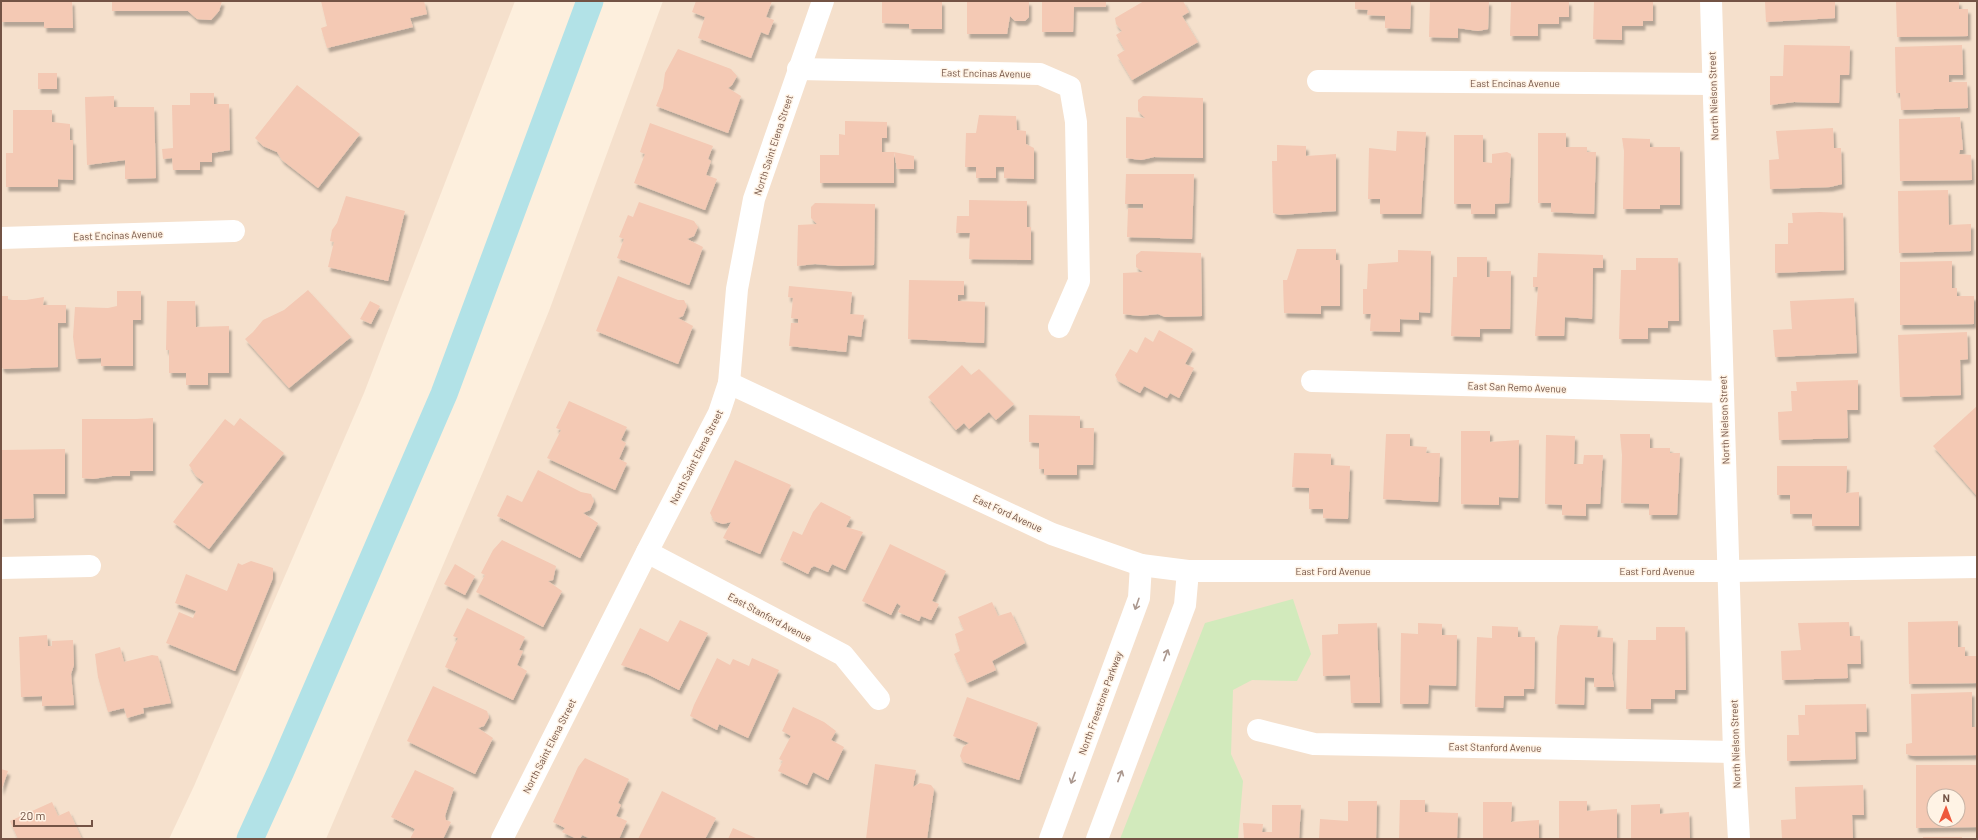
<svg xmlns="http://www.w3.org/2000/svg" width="1978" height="840" font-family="Barlow,sans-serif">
  <defs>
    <filter id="shadow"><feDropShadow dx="2.5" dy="4.5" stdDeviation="1" flood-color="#0004"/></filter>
  </defs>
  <rect width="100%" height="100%" fill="#fdefdd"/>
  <g fill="#f5e0cc" fill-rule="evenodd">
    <polygon points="1,1 515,1 364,393 194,786 169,839 1,839"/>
    <path d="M663,1H1977V839H326L485,467L549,311ZM1934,796H1958V820H1934Z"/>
  </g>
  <polygon fill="#d2eabc" points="1293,599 1311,654 1297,681 1252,680 1233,690 1231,754 1243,781 1238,839 1120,839 1205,623"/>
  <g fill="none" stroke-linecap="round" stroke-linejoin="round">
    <polyline stroke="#b2e2e7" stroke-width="27" points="250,839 281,771 444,394 590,1"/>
  </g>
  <g fill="#f4c9b4" fill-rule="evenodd" filter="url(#shadow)">
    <polygon points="1,1 72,1 73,28 44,28 44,22 1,22"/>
    <polygon points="112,1 222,1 219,11 211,20 197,19 188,11 112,11"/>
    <polygon points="321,1 424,1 427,14 410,18 413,27 327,48 321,28 327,26"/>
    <polygon points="696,1 772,1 766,17 774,20 768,35 761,32 751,58 698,38 705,17 692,12"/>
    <polygon points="882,1 942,1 942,29 909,29 909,24 882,23"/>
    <polygon points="967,1 1029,1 1029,17 1025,21 1015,21 1010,16 1007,34 967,34"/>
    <polygon points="1042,1 1106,1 1106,7 1074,7 1073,32 1042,32"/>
    <polygon points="1144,1 1183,1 1189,12 1182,16 1198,42 1132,80 1117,55 1125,50 1116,35 1122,31 1116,24 1115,18"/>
    <polygon points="1355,1 1411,1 1410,29 1385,28 1385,16 1367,15 1368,10 1355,9"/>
    <polygon points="1430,1 1489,1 1488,29 1478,31 1458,28 1458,38 1429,37"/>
    <polygon points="1511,1 1569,1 1569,17 1559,17 1559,24 1538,24 1538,36 1510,36"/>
    <polygon points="1594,1 1653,1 1653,21 1643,21 1643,26 1622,26 1622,40 1593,39"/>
    <polygon points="1765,1 1835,1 1835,18 1766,22"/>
    <polygon points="1896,1 1959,1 1959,9 1968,9 1968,36 1897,37"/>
    <polygon points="1784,45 1850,46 1849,75 1840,75 1839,103 1794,102 1770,105 1770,76 1783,76"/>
    <polygon points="1962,45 1963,75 1949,75 1949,82 1967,82 1968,108 1901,110 1900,93 1896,93 1895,47"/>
    <polygon points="678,49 731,69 737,76 732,85 728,88 741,96 728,133 656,106 663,88 665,73"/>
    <rect x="38" y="73" width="19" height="16"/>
    <polygon points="297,85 360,134 318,188 282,160 277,152 263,146 255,138"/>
    <polygon points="190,93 214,93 214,104 229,104 230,150 212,153 212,162 200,162 200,170 173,170 172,158 163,159 162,149 173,148 172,105 190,105"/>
    <polygon points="114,96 114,107 154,107 156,178 125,179 125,160 87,165 85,97"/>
    <polygon points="1143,96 1203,98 1203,158 1154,157 1141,160 1126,158 1126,117 1145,118 1138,111 1138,100"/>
    <polygon points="13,110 52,110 52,122 70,124 70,140 73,140 73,180 58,179 58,187 6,187 6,153 13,153"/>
    <polygon points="979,115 1016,116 1017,130 1026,131 1026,144 1034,148 1034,179 1004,178 1004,167 996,167 996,178 976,178 976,167 965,167 966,133 976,133"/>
    <polygon points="1960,117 1963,150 1960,150 1959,154 1971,155 1972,180 1900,181 1899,119"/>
    <polygon points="845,121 887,122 887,138 882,138 882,152 894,152 914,156 914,169 897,169 894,152 894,183 820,183 820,155 839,155 839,134 845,135"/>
    <polygon points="650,123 713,146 708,159 711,161 706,175 717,179 705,210 634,183 645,154 640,152"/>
    <polygon points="1833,128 1834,148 1841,148 1842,184 1830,187 1770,189 1769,160 1779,159 1776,131"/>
    <polygon points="1397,131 1426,132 1421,214 1380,214 1380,199 1368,199 1369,148 1396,151"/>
    <polygon points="1538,133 1566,133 1566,147 1587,147 1587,152 1596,152 1594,214 1551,212 1551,203 1538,203"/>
    <polygon points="1454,135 1483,135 1483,162 1492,163 1492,154 1507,152 1511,154 1509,203 1495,204 1495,214 1471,214 1471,204 1454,204"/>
    <polygon points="1622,138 1650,139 1650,147 1680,147 1680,205 1660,205 1660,209 1623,209 1624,151"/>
    <polygon points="1277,145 1306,146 1306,156 1336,154 1336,211 1280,215 1273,213 1272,161 1277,161"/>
    <polygon points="1126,174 1194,174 1192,239 1127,237 1128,208 1143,209 1143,204 1125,204"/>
    <polygon points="1948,190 1949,225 1971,224 1971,251 1899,253 1898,191"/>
    <polygon points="346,196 405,211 388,281 328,267 334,242 330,241 332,230 337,223"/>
    <polygon points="969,200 1027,201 1027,227 1031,227 1031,260 969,259 970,233 956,233 957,216 969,216"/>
    <polygon points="639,202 694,221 698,227 694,236 687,239 703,247 689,285 617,258 624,239 619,237 628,215 633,217"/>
    <polygon points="815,203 875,204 874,265 838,266 815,264 797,266 798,225 817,224 811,218 811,207"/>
    <polygon points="1820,212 1843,213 1844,270 1775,273 1775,244 1788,244 1788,223 1793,223 1792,213"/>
    <polygon points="1297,249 1336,249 1336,260 1340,260 1340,306 1321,306 1321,314 1284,313 1283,280 1287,280"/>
    <polygon points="1398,250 1431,251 1430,313 1419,312 1419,320 1400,319 1400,332 1370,331 1371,314 1363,314 1363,289 1367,289 1368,264 1398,262"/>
    <polygon points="1141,251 1201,253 1202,316 1165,317 1158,314 1140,316 1123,314 1123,273 1143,272 1136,267 1136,255"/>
    <polygon points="1538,253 1603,255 1603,268 1593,268 1592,319 1565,317 1564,336 1535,336 1538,287 1533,287 1533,277 1537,277"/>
    <polygon points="1457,257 1487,257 1487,277 1490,277 1490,271 1511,271 1510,329 1480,329 1480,337 1451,336 1453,277 1457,277"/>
    <polygon points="1636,258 1678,258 1679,321 1668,321 1668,328 1648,328 1648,339 1619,339 1621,270 1636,270"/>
    <polygon points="1952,261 1952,288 1957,288 1957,296 1974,296 1974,324 1900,325 1900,262"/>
    <polygon points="618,276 678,300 684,300 687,306 683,316 678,318 693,326 678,364 596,331"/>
    <polygon points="909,280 964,281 964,295 958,295 958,301 985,302 984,343 908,339"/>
    <polygon points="789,286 852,292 850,314 864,315 861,337 848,335 846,352 789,346 791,323 798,323 798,319 791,318 793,298 788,297"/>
    <polygon points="308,290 351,337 289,388 245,339 253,332 263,320 284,310"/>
    <polygon points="117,291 141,291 141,320 133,320 133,366 101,366 101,358 76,359 73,337 75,307 108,308 117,306"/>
    <polygon points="1,296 8,296 8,300 26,300 44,297 43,305 66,305 66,323 58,323 58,367 4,369 1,367"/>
    <polygon points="1854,298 1857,353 1775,357 1773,330 1792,329 1790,301"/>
    <polygon points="167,301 195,301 196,327 229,326 229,373 208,373 208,385 186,385 186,373 169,373 169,350 166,350"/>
    <polygon points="370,301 380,306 371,324 360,319"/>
    <polygon points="1159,330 1193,349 1185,364 1194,368 1179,398 1170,393 1167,398 1144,386 1140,393 1118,381 1115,375 1130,349 1137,353 1145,337 1153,342"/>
    <polygon points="1967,332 1968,359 1960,360 1961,395 1900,397 1898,335"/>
    <polygon points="962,365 971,375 979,369 1014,404 996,420 989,412 969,429 964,423 956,430 928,397"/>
    <polygon points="1858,380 1858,410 1847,410 1848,438 1779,440 1778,412 1792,411 1791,391 1797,391 1796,382"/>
    <polygon points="569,401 627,427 621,440 626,443 619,459 627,463 615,490 547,458 561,430 556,428"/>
    <polygon points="1977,406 1977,496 1933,446"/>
    <polygon points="1029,415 1080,416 1080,428 1094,428 1093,465 1077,465 1077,475 1044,475 1044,469 1039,469 1039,443 1029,442"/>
    <polygon points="153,418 153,471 130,471 130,476 112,476 93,479 82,478 82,419 136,419"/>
    <polygon points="240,418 284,453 209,549 173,522 204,482 196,476 189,465 225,419 234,426"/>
    <polygon points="1461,431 1490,431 1490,442 1519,440 1518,498 1499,497 1499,505 1461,504"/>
    <polygon points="1386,434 1410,434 1410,446 1427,447 1426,453 1440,453 1438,502 1383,499"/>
    <polygon points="1620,434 1650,434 1650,448 1670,448 1670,453 1680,453 1677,515 1649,515 1649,504 1621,503 1622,455"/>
    <polygon points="1546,435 1575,436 1574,464 1583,464 1584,455 1603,455 1600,504 1586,504 1586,516 1562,515 1562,505 1545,504"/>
    <polygon points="65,449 65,494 33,494 34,518 1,519 1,450"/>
    <polygon points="1294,453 1331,454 1331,465 1350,466 1348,519 1323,518 1323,509 1309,509 1309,488 1292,487"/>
    <polygon points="735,460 791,485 760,554 723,538 731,522 723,524 714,521 710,513"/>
    <polygon points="1777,466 1847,466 1846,493 1859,492 1859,526 1812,526 1812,514 1790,514 1790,495 1777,495"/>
    <polygon points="538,470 581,492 591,494 594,501 590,510 583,513 598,523 580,558 497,516 507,495 522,502"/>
    <polygon points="821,502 851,517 846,527 863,532 845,570 832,564 828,572 814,566 811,568 808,574 780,560 793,531 802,535 813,512"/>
    <polygon points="502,540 556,566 553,580 548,581 562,591 543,627 476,592 485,575 481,573 493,550"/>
    <polygon points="890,544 946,571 932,601 939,604 931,620 921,616 919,621 898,612 901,606 897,603 891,615 862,601"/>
    <polygon points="251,561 273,568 273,578 235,671 166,643 179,612 193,618 196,611 175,603 186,574 227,591 238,563 242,565"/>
    <polygon points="455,564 475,576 465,595 444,584"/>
    <polygon points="992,602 998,616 1011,612 1025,643 992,661 996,670 967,683 954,654 960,651 955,634 964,630 958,617"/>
    <polygon points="467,608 525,637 519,650 523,651 517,665 527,671 513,700 445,667 458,638 453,636"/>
    <polygon points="680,620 708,633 679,690 647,674 621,665 640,628 668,642"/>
    <polygon points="1958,621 1958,647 1965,647 1965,656 1977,656 1977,683 1909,684 1908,622"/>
    <polygon points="1849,622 1850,636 1860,636 1861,664 1847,664 1848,678 1782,680 1781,651 1801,650 1798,623"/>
    <polygon points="1377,623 1380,703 1351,703 1350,675 1323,676 1322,635 1338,634 1338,624"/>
    <polygon points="1418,623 1442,624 1442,635 1457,635 1456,686 1429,685 1428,704 1400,704 1401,633 1418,634"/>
    <polygon points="1560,625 1598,626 1597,637 1613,638 1612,674 1614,687 1594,687 1594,678 1585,677 1584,705 1555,704 1557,637"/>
    <polygon points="1492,626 1518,627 1518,637 1535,637 1534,689 1524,689 1524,696 1504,696 1503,708 1475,707 1477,637 1492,638"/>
    <polygon points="1656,627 1685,627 1686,690 1675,690 1675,699 1651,699 1651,709 1626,709 1628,640 1656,640"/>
    <polygon points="47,635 48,646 52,646 52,641 73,640 74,665 71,674 74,705 42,706 42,696 21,697 19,637"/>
    <polygon points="120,647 124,662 152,655 158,656 171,703 143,708 144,713 127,718 124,708 108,712 98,677 95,654"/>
    <polygon points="717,658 730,665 733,659 749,666 752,658 779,670 748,738 719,724 717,730 690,716 694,705"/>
    <polygon points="433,686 487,711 489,717 484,726 478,728 493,738 475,774 407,741"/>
    <polygon points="1972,692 1972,727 1977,727 1977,755 1913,756 1906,754 1906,744 1912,743 1911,694"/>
    <polygon points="967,697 1038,723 1019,780 963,762 960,756 963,747 969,743 953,736"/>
    <polygon points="1866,704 1867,732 1855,732 1856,759 1787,761 1787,735 1799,735 1798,715 1805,715 1805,705"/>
    <polygon points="793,707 824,722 836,731 831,740 844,747 828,780 813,772 807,785 778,771 783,761 779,759 791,736 782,731"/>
    <polygon points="585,758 629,779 618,803 621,805 616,816 627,821 619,839 591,839 582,835 580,839 577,839 562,832 565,828 553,822 578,767"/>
    <polygon points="875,764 916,770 913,787 920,783 931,785 934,789 927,839 866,839"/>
    <path d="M1916,765H1976L1977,827L1916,828ZM1934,796H1958V820H1934Z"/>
    <polygon points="1,769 8,771 1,791"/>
    <polygon points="415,770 454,788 445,816 446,820 451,822 443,839 410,839 415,829 391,817"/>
    <polygon points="1863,785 1864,815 1852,815 1853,839 1782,839 1781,820 1796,819 1795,787"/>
    <polygon points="662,791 716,818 705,839 638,839"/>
    <polygon points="1400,800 1425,800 1425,812 1458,813 1457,839 1399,839"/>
    <polygon points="1348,801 1377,801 1376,839 1319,839 1320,819 1348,821"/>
    <polygon points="1559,801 1587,801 1587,811 1617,809 1617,839 1559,839"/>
    <polygon points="52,802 58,816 69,811 82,839 18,839 10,821"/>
    <polygon points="1483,802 1512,802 1511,822 1539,820 1539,839 1483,839"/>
    <polygon points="1660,804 1660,814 1689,812 1690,839 1631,839 1631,805"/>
    <polygon points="1272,805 1301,805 1299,839 1244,839 1243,823 1263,824 1262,832 1272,832"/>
    <polygon points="733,828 758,839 728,839"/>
    <rect x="1923" y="837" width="39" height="2"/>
  </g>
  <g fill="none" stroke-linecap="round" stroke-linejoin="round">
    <g stroke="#fff" stroke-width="22">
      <polyline points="1711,1 1734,752 1739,839"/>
      <polyline points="798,69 1040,74 1070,87 1076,122 1079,281 1059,327"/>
      <polyline points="1318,81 1713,84"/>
      <polyline points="1,238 234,231"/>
      <polyline points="1312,381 1723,392"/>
      <polyline points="729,383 1052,534 1141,565 1188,571 1730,571 1977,567"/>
      <polyline points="647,552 843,655 879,699"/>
      <polyline points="1,568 90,566"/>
      <polyline points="1258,730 1314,744 1734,752"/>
      <polyline points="502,839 647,552 719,413 729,383 737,289 754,199 823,1"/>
      <polyline points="1050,839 1139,598 1141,565"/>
      <polyline points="1097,839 1185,605 1188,571"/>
    </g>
  </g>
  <defs><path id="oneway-shaft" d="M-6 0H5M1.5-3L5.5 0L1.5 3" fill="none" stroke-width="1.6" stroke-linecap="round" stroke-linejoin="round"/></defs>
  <g stroke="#ab988f">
    <use href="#oneway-shaft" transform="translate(1137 604) rotate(109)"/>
    <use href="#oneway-shaft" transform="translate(1166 655) rotate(-69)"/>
    <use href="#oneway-shaft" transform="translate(1120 776) rotate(-69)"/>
    <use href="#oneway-shaft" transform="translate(1073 778) rotate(110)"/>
  </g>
  <g text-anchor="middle" stroke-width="3" stroke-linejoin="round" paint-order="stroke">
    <g font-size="10" fill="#735345" stroke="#fff3e5">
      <text transform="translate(986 73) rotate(1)" y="4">East Encinas Avenue</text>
      <text x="1515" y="87">East Encinas Avenue</text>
      <text transform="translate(1713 96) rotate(-92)" y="4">North Nielson Street</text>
      <text transform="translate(773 145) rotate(-72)" y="4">North Saint Elena Street</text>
      <text transform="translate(118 235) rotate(-2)" y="4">East Encinas Avenue</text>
      <text transform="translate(1517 387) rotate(2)" y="4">East San Remo Avenue</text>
      <text transform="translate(1724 420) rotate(-92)" y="4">North Nielson Street</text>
      <text transform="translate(696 457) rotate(-63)" y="4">North Saint Elena Street</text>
      <text transform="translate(1008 513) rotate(25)" y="4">East Ford Avenue</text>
      <text x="1333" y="575">East Ford Avenue</text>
      <text x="1657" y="575">East Ford Avenue</text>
      <text transform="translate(770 617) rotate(28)" y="4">East Stanford Avenue</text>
      <text transform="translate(1100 703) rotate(-70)" y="4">North Freestone Parkway</text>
      <text transform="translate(1735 744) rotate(-92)" y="4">North Nielson Street</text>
      <text transform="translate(549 746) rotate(-63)" y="4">North Saint Elena Street</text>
      <text transform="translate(1495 747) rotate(1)" y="4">East Stanford Avenue</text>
    </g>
  </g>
  <rect width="1978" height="840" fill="none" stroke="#735345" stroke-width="4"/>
  <g transform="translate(1946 808) rotate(1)"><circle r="19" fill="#fff3e5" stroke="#c7b3a5"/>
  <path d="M0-3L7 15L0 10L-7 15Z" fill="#ee583c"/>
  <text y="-6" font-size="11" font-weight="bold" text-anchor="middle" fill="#735345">N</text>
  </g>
  <path d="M14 820v6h78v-6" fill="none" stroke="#735345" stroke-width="2"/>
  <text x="20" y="820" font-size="12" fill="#735345" stroke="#fff3e5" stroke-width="3" paint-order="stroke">20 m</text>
</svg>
